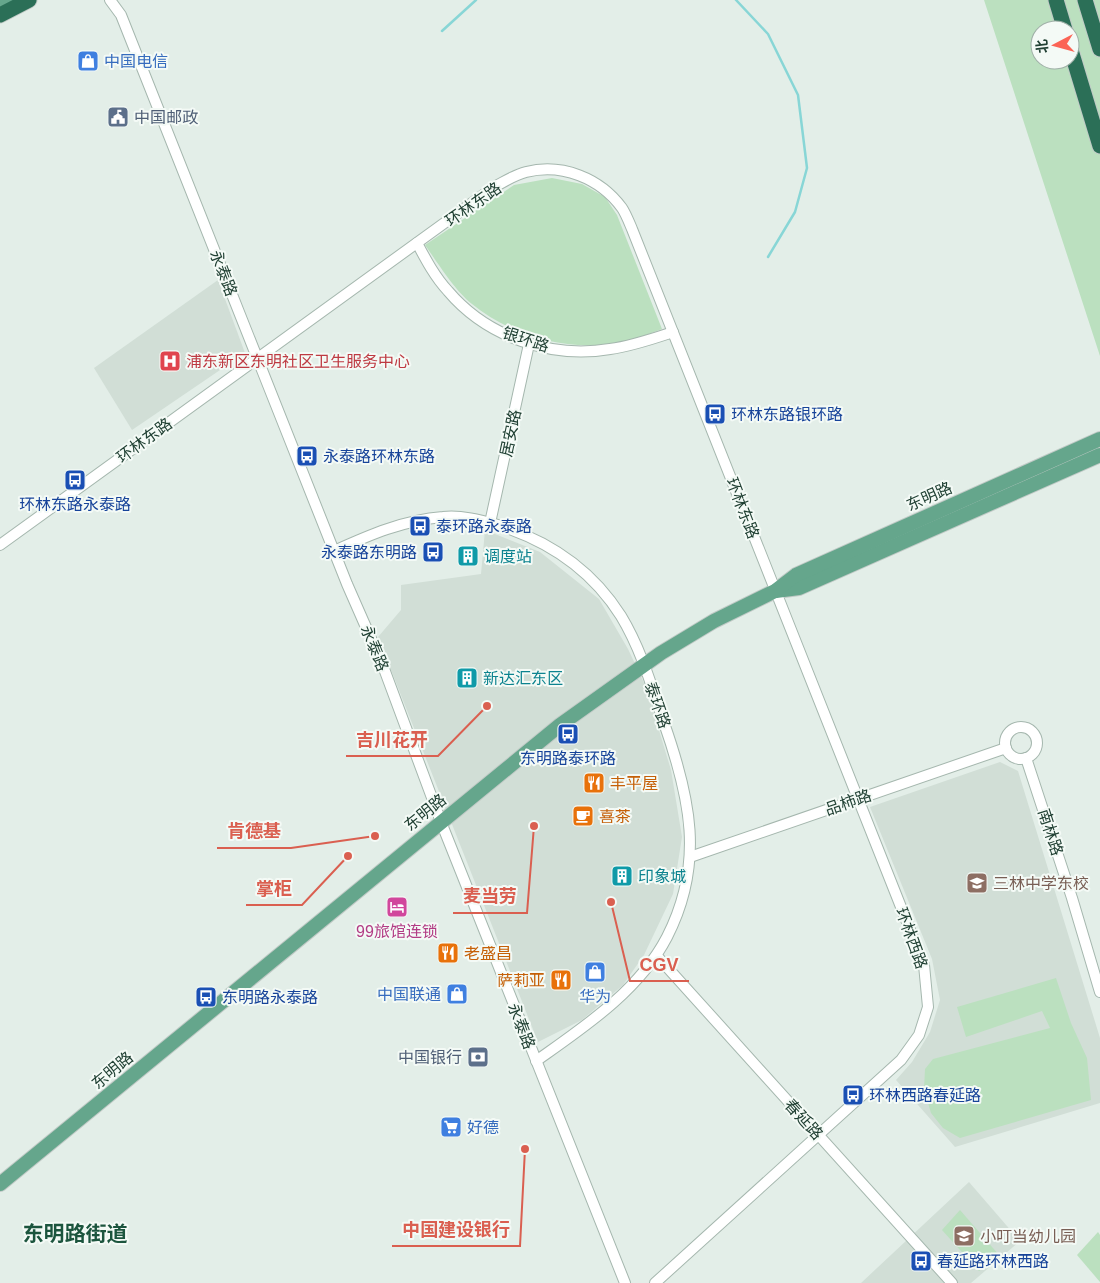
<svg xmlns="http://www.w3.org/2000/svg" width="1100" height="1283" font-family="Helvetica,'Noto Sans SC',sans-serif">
  <rect width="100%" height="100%" fill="#e3eee8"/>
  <g fill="#d1ded6">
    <polygon points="218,280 245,353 132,430 94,368"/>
    <polygon points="485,530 540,552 599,599 628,649 646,687 671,770 682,837 673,894 644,955 623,985 582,1020 538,1042 378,637 401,610 401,585 481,574"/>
    <polygon points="1000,762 1018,771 1100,1038 1100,1103 955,1147 896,1080 912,1062 930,1032 940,1000 932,959 870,807"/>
    <polygon points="969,1182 1020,1241 971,1283 861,1283"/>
  </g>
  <g fill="#bbe0bf" fill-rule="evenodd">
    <path d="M984,0H1100V356ZM1040,30H1070V60H1040Z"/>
    <path d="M552,178L582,184L605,197L617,215L662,329C651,333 641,337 630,340C576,354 515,339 472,304C456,292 437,262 425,245L514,185Z"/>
    <polygon points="1056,978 1071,1023 1087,1058 1091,1100 960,1138 943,1128 931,1113 924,1089 925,1069 933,1059 1050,1028 1042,1011 966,1037 957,1007"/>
    <polygon points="960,1210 999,1255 979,1271 942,1230"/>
    <polygon points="1098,1232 1100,1235 1100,1282 1077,1255"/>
  </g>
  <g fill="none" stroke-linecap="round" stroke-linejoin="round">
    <g stroke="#88d6d6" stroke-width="2.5">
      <polyline points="736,0 768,34 798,95 807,168 795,212 768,257"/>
      <polyline points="442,31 476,0"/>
    </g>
    <g stroke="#a5b7ae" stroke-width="12">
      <g id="minor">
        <polyline points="110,0 121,15 347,584 383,666 441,822 625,1283"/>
        <path d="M417,243C426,260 435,277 448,291C487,337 551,359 610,349C632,346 652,339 673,332"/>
        <polyline points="490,523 529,344"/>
        <path d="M0,545L494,187C504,182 514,175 526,172C562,163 600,178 622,208C626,214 629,222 632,229L924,965L928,1007L919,1035L901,1060L655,1283"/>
        <path d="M334,551C369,535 404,520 443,517C461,515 480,520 498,525C549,541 592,570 621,616C641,649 652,687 664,723C690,797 705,863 667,937C639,991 584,1027 536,1061"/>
        <circle cx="1021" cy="743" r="16"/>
        <polyline points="1026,758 1072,898 1100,992"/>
        <polyline points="690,857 1006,748"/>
        <polyline points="657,956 952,1283"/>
      </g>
    </g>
    <g stroke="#c1cac6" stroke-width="16">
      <g id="major">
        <polyline points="0,6 11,0"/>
        <polyline points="776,591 799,588 1100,455"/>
        <polyline points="0,1184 560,725 661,653 714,621 775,591 796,575 1100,439"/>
      </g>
    </g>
    <g stroke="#c1cac6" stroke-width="17">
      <g id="highway">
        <polyline points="1056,0 1065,30"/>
        <polyline points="1085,0 1100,49"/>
        <polyline points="0,15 29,0"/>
        <polyline points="1070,47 1100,146"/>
      </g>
    </g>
    <use href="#minor" stroke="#fff" stroke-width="10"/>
    <use href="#major" stroke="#65a68c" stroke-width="14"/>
    <use href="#highway" stroke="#2b6f57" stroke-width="15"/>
  </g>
  <defs>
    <g id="shop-square" transform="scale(1.125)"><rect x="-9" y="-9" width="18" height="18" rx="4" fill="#3f7fe0" stroke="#f4faf6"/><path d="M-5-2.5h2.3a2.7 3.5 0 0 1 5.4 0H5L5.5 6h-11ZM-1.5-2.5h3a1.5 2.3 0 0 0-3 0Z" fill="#fff"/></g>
    <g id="civic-square" transform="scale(1.125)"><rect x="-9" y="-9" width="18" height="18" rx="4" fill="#5c6f8a" stroke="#f4faf6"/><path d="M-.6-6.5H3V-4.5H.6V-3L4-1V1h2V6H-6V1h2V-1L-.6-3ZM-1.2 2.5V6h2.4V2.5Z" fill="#fff"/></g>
    <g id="hospital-square" transform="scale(1.125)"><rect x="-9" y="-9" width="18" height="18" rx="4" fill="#e0444e" stroke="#f4faf6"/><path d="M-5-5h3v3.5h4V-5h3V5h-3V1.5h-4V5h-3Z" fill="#fff"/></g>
    <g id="bus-square" transform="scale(1.125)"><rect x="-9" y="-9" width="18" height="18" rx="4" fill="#1a4fb4" stroke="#f4faf6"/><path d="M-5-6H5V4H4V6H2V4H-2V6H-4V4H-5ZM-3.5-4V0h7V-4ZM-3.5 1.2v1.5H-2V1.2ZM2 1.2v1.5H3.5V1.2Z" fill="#fff"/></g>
    <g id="building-square" transform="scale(1.125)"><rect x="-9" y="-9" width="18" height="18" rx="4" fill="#0f9aa8" stroke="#f4faf6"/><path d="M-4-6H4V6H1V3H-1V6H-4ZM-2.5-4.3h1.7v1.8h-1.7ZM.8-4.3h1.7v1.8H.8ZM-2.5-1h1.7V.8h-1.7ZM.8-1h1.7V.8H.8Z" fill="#fff"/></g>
    <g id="restaurant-square" transform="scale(1.125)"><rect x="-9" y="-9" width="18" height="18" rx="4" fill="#e8710a" stroke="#f4faf6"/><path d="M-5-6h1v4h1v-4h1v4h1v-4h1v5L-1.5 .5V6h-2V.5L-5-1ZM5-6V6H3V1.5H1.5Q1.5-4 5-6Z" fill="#fff"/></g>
    <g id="cafe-square" transform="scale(1.125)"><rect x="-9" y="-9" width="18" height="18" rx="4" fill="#e8710a" stroke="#f4faf6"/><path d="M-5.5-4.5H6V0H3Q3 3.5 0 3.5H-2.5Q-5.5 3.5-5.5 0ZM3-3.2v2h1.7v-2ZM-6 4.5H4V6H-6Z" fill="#fff"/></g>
    <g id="school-square" transform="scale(1.125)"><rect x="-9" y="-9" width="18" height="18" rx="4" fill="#8d6e63" stroke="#f4faf6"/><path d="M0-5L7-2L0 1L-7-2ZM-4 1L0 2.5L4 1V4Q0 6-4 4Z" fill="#fff"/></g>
    <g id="hotel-square" transform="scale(1.125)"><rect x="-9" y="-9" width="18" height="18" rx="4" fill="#d1479c" stroke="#f4faf6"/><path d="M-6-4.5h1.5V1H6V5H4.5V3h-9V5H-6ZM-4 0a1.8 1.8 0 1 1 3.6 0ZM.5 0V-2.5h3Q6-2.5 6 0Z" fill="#fff"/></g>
    <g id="bank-square" transform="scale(1.125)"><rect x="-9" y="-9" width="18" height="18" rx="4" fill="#5c6f8a" stroke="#f4faf6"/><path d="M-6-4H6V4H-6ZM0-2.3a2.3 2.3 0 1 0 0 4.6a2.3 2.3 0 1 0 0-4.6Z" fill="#fff"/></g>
    <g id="supermarket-square" transform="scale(1.125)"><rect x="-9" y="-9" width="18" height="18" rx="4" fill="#3f7fe0" stroke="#f4faf6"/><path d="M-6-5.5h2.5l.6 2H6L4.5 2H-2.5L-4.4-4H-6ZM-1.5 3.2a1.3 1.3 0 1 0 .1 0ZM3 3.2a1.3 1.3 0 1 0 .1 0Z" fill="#fff"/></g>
  </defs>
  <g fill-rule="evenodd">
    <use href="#shop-square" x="88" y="61"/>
    <use href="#civic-square" x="118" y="117"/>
    <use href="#hospital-square" x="170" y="361"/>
    <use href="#bus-square" x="715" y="414"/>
    <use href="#bus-square" x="307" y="456"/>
    <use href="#bus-square" x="75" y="480"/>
    <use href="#bus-square" x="420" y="526"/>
    <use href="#bus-square" x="433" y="552"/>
    <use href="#building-square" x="468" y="556"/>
    <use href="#building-square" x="467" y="678"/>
    <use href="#bus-square" x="568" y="734"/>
    <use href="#restaurant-square" x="594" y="783"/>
    <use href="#cafe-square" x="583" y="816"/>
    <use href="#building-square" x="622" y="876"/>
    <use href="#school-square" x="977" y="883"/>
    <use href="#hotel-square" x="397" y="907"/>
    <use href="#restaurant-square" x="448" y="953"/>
    <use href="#shop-square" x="595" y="972"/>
    <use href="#restaurant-square" x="561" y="980"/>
    <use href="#shop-square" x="457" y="994"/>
    <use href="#bus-square" x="206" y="997"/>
    <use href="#bank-square" x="478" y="1057"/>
    <use href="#bus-square" x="853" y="1095"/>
    <use href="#supermarket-square" x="451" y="1127"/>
    <use href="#school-square" x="964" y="1236"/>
    <use href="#bus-square" x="921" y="1261"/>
  </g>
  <g text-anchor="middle" stroke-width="4" stroke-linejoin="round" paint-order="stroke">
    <g font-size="16" fill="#366cbe" stroke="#f4faf6" text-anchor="start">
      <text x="104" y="67">中国电信</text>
      <text x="441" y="1000" text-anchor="end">中国联通</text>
      <text x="595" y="1002" text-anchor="middle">华为</text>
      <text x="467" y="1133">好德</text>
    </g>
    <g font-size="16" fill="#4e5e75" stroke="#f4faf6" text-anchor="start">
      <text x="134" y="123">中国邮政</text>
      <text x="462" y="1063" text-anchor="end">中国银行</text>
    </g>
    <g font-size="16" fill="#214134" stroke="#f4faf6">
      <text transform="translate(473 204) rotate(-35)" y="6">环林东路</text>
      <text transform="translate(224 273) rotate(69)" y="6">永泰路</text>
      <text transform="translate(526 339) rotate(18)" y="6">银环路</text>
      <text transform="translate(510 433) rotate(-78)" y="6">居安路</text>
      <text transform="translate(144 440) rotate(-36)" y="6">环林东路</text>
      <text transform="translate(929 496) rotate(-24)" y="6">东明路</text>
      <text transform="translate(743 508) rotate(69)" y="6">环林东路</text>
      <text transform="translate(375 648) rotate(68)" y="6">永泰路</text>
      <text transform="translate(658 705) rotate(71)" y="6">泰环路</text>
      <text transform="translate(848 802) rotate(-19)" y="6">品柿路</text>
      <text transform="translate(425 812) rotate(-39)" y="6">东明路</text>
      <text transform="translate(1051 832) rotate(72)" y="6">南林路</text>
      <text transform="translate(912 938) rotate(70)" y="6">环林西路</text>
      <text transform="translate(522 1026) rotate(69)" y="6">永泰路</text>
      <text transform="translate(112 1070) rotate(-40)" y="6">东明路</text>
      <text transform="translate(804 1119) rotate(48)" y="6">春延路</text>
    </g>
    <g font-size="16" fill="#be3a42" stroke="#f4faf6" text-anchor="start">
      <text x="186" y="367">浦东新区东明社区卫生服务中心</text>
    </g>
    <g font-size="16" fill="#164399" stroke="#f4faf6" text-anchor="start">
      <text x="731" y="420">环林东路银环路</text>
      <text x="323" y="462">永泰路环林东路</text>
      <text x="75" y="510" text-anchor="middle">环林东路永泰路</text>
      <text x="436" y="532">泰环路永泰路</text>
      <text x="417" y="558" text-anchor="end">永泰路东明路</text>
      <text x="568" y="764" text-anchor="middle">东明路泰环路</text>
      <text x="222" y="1003">东明路永泰路</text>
      <text x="869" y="1101">环林西路春延路</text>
      <text x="937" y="1267">春延路环林西路</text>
    </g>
    <g font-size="16" fill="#0d838f" stroke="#f4faf6" text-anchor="start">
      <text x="484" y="562">调度站</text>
      <text x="483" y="684">新达汇东区</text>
      <text x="638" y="882">印象城</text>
    </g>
    <g font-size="16" fill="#c56008" stroke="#f4faf6" text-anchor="start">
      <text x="610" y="789">丰平屋</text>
      <text x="599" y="822">喜茶</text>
      <text x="464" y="959">老盛昌</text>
      <text x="545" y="986" text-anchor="end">萨莉亚</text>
    </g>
    <g font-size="16" fill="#785e54" stroke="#f4faf6" text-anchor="start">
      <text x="993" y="889">三林中学东校</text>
      <text x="980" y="1242">小叮当幼儿园</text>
    </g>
    <g font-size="16" fill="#b23c85" stroke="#f4faf6">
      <text x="397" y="937">99旅馆连锁</text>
    </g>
    <g font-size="21" font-weight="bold" fill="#1c553e" stroke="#f4faf6">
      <text x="75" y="1241">东明路街道</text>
    </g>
  </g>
  <path fill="none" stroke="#da5f50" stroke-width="2" d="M487 706L438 756H346M375 836L291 848H217M348 856L302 905H246M534 826L527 913H453M611 902L630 981H689M525 1149L520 1246H392"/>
  <g fill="#da5f50" stroke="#f4faf6" stroke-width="2">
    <circle cx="487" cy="706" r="5"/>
    <circle cx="375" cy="836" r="5"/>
    <circle cx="348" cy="856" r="5"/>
    <circle cx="534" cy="826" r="5"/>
    <circle cx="611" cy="902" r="5"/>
    <circle cx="525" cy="1149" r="5"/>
  </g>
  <g font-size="18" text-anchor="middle" font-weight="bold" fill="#da5f50" stroke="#f4faf6" stroke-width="4" stroke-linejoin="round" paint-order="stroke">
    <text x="392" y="746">吉川花开</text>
    <text x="254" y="837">肯德基</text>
    <text x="274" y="895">掌柜</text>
    <text x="490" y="902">麦当劳</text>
    <text x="659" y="971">CGV</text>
    <text x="456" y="1236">中国建设银行</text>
  </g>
  <g transform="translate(1055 45) rotate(264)"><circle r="24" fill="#f4faf6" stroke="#a0b0a8"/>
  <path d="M0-4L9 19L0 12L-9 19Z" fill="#fb6455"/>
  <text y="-8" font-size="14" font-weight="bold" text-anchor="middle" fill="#214134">北</text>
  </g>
</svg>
